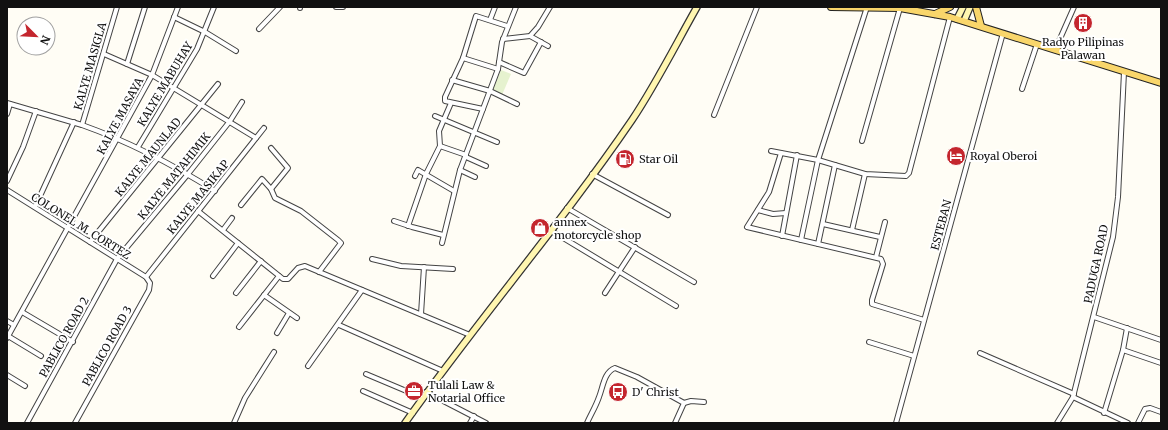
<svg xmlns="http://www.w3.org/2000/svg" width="1168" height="430" font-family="Merriweather,serif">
  <rect width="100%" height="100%" fill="#fffdf5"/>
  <polygon fill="#e6f2cf" points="501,70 511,74 502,95 492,91"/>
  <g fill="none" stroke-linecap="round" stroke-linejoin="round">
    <g stroke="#444" stroke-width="6">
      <g id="street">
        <polyline points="336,7 343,7"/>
        <polyline points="300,8 300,7"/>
        <polyline points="174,17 205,32 236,51"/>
        <polyline points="490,20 495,7"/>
        <polyline points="259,29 280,7"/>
        <polyline points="530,36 548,46"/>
        <polyline points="503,39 530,36 538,27 550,7"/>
        <polyline points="1055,50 1074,7"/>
        <polyline points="104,54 152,75 256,138"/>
        <polyline points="463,58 498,69"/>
        <polyline points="499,62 524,73 541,42"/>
        <polyline points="127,64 145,7"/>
        <polyline points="452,80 490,91 517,104"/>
        <polyline points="1022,89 1037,44"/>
        <polyline points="7,103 82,125 117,7"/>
        <polyline points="483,109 445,101 445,97 463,58 476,16 507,26"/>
        <polyline points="7,114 10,104"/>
        <polyline points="714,115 757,7"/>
        <polyline points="435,116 497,142"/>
        <path d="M82,125C130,142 172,164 215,191"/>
        <polyline points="862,141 900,8"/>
        <polyline points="440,146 466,155"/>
        <polyline points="138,147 197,49 214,7"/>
        <polyline points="771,151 818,160 865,174 906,176 909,173 950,17"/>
        <polyline points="781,153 769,192 747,227 881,259 883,264 872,300 872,304 924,320"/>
        <polyline points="466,157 486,166"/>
        <polyline points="460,170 475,177"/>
        <polyline points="592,174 668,215"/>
        <polyline points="415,176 418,170 454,191"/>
        <polyline points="7,181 23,147 36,111"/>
        <polyline points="271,189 288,168 271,148"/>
        <polyline points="7,190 146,277 150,283 149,290 75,423"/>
        <polyline points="241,205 262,179 271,189 275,198 301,211 338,240 341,243 319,272"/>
        <polyline points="35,207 74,122"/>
        <polyline points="567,208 694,282"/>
        <polyline points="758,210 773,214 786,213"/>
        <polyline points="198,211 283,279 288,279 298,268 305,266 470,335"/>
        <polyline points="394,221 412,227 443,235"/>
        <polyline points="823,224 880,237"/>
        <polyline points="408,226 426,174 440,146 439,131 451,103"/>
        <polyline points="223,230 232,218"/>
        <polyline points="550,230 676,306"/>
        <polyline points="852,230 865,174"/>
        <polyline points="782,236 797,155"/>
        <polyline points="801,240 818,160 867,7"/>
        <polyline points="90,242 218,84"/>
        <polyline points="442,243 460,170 498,69 502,42 516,7"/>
        <polyline points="818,244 835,165"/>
        <polyline points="876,257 885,222"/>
        <polyline points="372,259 401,266 453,269"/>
        <polyline points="213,276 238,243"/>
        <polyline points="146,277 264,128"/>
        <polyline points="236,293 261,261"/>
        <polyline points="605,293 635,247"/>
        <polyline points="264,295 297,318"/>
        <polyline points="22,312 73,342"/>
        <polyline points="421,314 424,267"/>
        <polyline points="1094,317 1161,340"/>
        <polyline points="7,321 14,325"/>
        <polyline points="339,325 443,371"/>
        <polyline points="239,327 279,276"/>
        <polyline points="277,333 289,313"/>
        <polyline points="8,336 41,356"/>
        <polyline points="7,338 152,75 178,7"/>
        <polyline points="869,342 914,356"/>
        <polyline points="1123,350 1161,363"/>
        <polyline points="980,353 1074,394"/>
        <polyline points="308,366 362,290"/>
        <polyline points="366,374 423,398"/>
        <polyline points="7,375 25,386"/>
        <polyline points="363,391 413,413"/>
        <polyline points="426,392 486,423"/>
        <polyline points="1073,397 1128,423"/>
        <polyline points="684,403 691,401 704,402"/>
        <polyline points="1104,413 1123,350 1127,328"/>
        <polyline points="27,423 117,259 188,174 230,121 242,102"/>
        <polyline points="234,423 245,398 274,352"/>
        <polyline points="470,423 474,416"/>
        <path d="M587,423C591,414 596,406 599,397C603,387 604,372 615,368L637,377L684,403L675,423"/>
        <polyline points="896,423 1003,33"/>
        <polyline points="1057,423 1073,397 1113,237 1118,197 1124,72"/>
        <polyline points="1138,423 1145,409 1150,408 1161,412"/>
      </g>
    </g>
    <g stroke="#333" stroke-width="8">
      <g id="secondary">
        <polyline points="957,19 963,7"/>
        <polyline points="964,21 970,7"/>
        <path d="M405,423C478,320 561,224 632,120C656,84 676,44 697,7"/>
      </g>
    </g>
    <g stroke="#222" stroke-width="8">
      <g id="primary">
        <polyline points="831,7 900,8 950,17 1161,83"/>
        <polyline points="976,7 981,26"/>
        <polyline points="935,14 950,7"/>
      </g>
    </g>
    <use href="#street" stroke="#fff" stroke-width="4"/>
    <use href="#secondary" stroke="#fff6b0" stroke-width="5.5"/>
    <use href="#primary" stroke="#f9d66b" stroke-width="6"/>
  </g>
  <defs>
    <g id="building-disc" transform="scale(1)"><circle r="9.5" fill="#c4262e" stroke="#fff"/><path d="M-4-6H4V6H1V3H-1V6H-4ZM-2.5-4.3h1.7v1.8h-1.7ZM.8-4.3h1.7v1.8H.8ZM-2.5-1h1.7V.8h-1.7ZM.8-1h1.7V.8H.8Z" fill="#fff"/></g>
    <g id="hotel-disc" transform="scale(1)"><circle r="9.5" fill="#c4262e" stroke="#fff"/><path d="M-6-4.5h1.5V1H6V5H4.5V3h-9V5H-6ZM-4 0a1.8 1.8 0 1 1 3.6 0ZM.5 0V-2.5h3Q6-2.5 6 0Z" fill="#fff"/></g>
    <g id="fuel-disc" transform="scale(1)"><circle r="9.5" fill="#c4262e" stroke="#fff"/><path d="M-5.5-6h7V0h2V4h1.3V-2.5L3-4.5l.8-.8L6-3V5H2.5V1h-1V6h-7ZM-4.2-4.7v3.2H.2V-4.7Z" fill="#fff"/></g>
    <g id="shop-disc" transform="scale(1)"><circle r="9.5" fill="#c4262e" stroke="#fff"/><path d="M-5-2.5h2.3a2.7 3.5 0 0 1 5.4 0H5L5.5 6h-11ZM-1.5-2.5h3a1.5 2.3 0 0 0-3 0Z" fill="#fff"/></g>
    <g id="office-disc" transform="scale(1)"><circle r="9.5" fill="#c4262e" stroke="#fff"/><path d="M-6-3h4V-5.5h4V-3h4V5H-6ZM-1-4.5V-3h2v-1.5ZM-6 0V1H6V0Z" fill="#fff"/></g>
    <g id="bus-disc" transform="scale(1)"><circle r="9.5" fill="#c4262e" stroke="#fff"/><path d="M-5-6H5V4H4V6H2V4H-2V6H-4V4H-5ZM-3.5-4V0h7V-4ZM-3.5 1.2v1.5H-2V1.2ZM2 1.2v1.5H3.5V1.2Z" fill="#fff"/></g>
  </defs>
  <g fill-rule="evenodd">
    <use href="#building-disc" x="1083" y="23"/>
    <use href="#hotel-disc" x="956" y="156"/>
    <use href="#fuel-disc" x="625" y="159"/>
    <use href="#shop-disc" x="540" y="228"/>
    <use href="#office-disc" x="414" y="391"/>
    <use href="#bus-disc" x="618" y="392"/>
  </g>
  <g text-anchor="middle" stroke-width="4" stroke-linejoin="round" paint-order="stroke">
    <g font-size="11" fill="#111" stroke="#fff" text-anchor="start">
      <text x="1083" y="46" text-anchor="middle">Radyo Pilipinas<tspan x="1083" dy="13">Palawan</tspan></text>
      <text x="970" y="160">Royal Oberoi</text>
      <text x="639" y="163">Star Oil</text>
      <text x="554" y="226">annex<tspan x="554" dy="13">motorcycle shop</tspan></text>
      <text x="428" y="389">Tulali Law &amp;<tspan x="428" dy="13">Notarial Office</tspan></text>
      <text x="632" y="396">D' Christ</text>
    </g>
    <g font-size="11" fill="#111" stroke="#fff">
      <text transform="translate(90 66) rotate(-74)" y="4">KALYE MASIGLA</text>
      <text transform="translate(165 84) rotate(-59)" y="4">KALYE MABUHAY</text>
      <text transform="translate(120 116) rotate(-62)" y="4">KALYE MASAYA</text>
      <text transform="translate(148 157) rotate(-51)" y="4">KALYE MAUNLAD</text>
      <text transform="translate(174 176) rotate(-51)" y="4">KALYE MATAHIMIK</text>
      <text transform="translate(198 197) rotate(-51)" y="4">KALYE MASIKAP</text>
      <text transform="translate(941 225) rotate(-75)" y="4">ESTEBAN</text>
      <text transform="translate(81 226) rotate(32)" y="4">COLONEL M. CORTEZ</text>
      <text transform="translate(1096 264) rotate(-78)" y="4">PADUGA ROAD</text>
      <text transform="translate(64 337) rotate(-61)" y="4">PABLICO ROAD 2</text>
      <text transform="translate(107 346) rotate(-61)" y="4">PABLICO ROAD 3</text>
    </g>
  </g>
  <rect width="1168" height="430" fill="none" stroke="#111111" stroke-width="16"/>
  <g transform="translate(36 36) rotate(114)"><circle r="19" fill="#ffffff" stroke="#a0a0a0"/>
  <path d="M0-3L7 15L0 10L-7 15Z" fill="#c4262e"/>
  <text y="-6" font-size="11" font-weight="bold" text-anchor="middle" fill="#111111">N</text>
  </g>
</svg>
